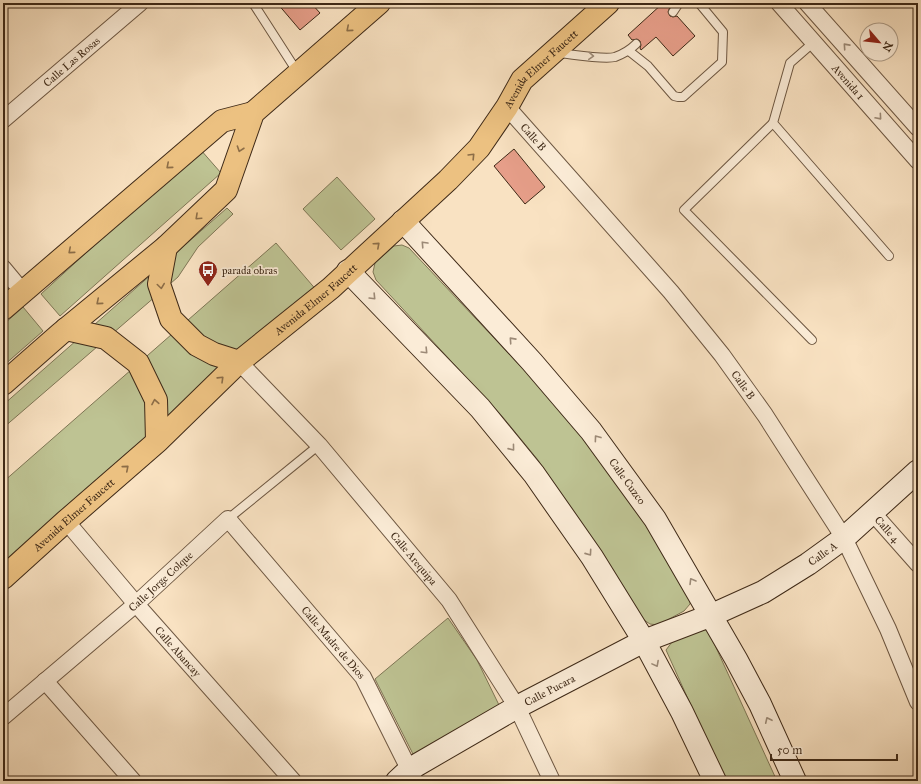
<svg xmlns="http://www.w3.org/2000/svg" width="921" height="784" font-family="'IM FELL Great Primer',serif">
  <rect width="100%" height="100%" fill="#f9e2c2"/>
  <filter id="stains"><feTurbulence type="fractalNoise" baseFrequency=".005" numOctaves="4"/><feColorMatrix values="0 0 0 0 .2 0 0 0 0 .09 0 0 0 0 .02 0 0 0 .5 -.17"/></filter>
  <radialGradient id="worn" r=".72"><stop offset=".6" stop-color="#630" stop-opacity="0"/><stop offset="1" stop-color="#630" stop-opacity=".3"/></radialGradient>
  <g fill="#bec393" stroke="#7e7655">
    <polygon points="200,149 221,173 60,316 41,294"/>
    <polygon points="337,177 375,219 341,250 303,209"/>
    <polygon points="227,208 233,214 198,247 178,277 3,428 3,405"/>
    <polygon points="276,243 318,292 3,572 3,482"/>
    <polygon points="402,245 409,248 562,410 634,506 691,595 690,604 684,611 658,625 650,624 644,620 538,460 502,416 376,280 373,272 375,263 394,246"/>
    <polygon points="23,307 43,331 3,366 3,325"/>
    <polygon points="448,618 477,660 499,705 415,758 375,679"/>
    <polygon points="696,629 708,630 777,781 725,781 666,650 675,638"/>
  </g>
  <g fill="#e69e89" stroke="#3e2917">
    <polygon points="277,3 311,3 320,13 300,30"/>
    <polygon points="663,3 666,3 670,7 668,12 670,16 673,17 677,16 695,36 673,56 656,37 641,50 640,48 641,45 640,41 637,39 632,40 628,35"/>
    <polygon points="514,149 545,187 525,204 494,166"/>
  </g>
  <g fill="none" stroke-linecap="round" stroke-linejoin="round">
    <g stroke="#6d5742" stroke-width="10">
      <g id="lane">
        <polyline points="253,3 298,73"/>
        <polyline points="357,3 368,11"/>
        <polyline points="673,12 679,3"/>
        <polyline points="814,42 790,63 773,123 889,256"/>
        <polyline points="629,51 648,66 674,96 678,97 683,97 722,62 723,32 699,3"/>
        <path d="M558,53C571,54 603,60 615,57C623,54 630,50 636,44"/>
        <polyline points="773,123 684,210 812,340"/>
        <polyline points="228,519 319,445"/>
      </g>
    </g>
    <g stroke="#6d5742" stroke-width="18">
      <g id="street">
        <path id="s1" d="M779,3L918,161"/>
        <polyline points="807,3 918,128"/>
        <path id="s2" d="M507,107L671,292L722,355L765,415L844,538L888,629L918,702"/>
        <path id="s3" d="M3,120L140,3"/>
        <polyline points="3,268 23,292"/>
        <path id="s4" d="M239,362L319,445L449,600L517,707L552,781"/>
        <path id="s5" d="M872,512L918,564"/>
        <path id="s6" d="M66,521L136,604L293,781"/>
        <polyline points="45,681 133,781"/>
        <path id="s7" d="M3,717L136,604L228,519L363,677L415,781"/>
      </g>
    </g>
    <g stroke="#3e2917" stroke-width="24">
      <g id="secondary">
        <path id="s8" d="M403,221L532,362L591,431L655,519L736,659L760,704L795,781"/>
        <polyline points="348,271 480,408 534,474 592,557 644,641 682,712 715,781"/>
        <path id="s9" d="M397,781L410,769L517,707L644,641L712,615L763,592L808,564L844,538L918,471"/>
      </g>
    </g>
    <g stroke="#3e2917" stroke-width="24">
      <polyline id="primary" points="3,309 222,121 253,113"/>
    </g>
    <g stroke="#3e2917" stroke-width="24">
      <g id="highway">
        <polyline points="166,247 159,284 171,319 197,345 214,354 239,362"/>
        <polyline points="66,329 106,338 138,363 156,400 157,441"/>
        <polyline points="3,384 60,334 166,247 226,190 253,113 379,3"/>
        <path id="s10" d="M3,578L66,521L158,441L239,362L331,288L448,180L479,148L507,107L522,80L608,3"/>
      </g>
    </g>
    <use href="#lane" stroke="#fbecd7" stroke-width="8"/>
    <use href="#street" stroke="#fbecd7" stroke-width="16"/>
    <use href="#secondary" stroke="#fbecd7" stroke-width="22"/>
    <use href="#primary" stroke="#ecc181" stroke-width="22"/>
    <use href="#highway" stroke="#ecc181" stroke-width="22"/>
  </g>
  <defs><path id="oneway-chevron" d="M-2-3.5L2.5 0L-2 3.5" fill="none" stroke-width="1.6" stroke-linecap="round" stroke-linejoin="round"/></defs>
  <g stroke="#8c6d47">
    <use href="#oneway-chevron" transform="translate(349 29) rotate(139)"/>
    <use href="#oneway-chevron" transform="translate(240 149) rotate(109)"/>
    <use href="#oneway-chevron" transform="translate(472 156) rotate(-46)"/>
    <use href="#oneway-chevron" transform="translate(169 166) rotate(139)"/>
    <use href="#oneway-chevron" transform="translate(198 217) rotate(137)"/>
    <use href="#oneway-chevron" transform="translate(377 245) rotate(-42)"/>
    <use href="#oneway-chevron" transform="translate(71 251) rotate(139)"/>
    <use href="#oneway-chevron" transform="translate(161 286) rotate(82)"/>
    <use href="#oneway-chevron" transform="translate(99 302) rotate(140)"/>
    <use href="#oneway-chevron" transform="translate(221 379) rotate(-44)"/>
    <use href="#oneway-chevron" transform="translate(155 402) rotate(-100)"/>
    <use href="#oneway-chevron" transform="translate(126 468) rotate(-41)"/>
  </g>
  <g stroke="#9c8a77">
    <use href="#oneway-chevron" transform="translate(846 46) rotate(-132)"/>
    <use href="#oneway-chevron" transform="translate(591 56) rotate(4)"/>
    <use href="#oneway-chevron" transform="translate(879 117) rotate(49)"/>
    <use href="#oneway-chevron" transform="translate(424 244) rotate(-133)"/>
    <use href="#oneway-chevron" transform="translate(373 297) rotate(46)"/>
    <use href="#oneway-chevron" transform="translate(512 340) rotate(-132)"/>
    <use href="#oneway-chevron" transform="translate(425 351) rotate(46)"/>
    <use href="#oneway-chevron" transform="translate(597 438) rotate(-126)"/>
    <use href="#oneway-chevron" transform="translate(512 448) rotate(51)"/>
    <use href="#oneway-chevron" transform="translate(589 553) rotate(55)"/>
    <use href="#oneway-chevron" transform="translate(692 581) rotate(-121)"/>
    <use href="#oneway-chevron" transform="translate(656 664) rotate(62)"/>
    <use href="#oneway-chevron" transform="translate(768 720) rotate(-115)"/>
  </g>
  <defs>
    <g id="bus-pin" transform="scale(1)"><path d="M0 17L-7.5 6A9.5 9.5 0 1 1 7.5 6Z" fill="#8f2418" stroke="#fbecd7"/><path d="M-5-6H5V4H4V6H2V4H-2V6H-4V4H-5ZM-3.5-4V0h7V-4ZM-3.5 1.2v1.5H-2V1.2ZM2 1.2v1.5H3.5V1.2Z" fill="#fff"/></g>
  </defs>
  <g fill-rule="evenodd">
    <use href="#bus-pin" x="208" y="270"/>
  </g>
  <g text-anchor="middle" stroke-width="3.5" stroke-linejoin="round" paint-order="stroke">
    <g font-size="11" fill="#3e2917" stroke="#fbecd7">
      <text dy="4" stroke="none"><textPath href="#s3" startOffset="90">Calle Las Rosas</textPath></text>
      <text dy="4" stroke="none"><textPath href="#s10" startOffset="743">Avenida Elmer Faucett</textPath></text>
      <text dy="4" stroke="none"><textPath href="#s1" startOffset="105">Avenida 1</textPath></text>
      <text dy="4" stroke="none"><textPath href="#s2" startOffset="40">Calle B</textPath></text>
      <text dy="4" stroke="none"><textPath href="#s10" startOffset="419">Avenida Elmer Faucett</textPath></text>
      <text dy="4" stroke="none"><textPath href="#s2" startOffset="365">Calle B</textPath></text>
      <text dy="4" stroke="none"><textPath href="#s8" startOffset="344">Calle Cuzco</textPath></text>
      <text dy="4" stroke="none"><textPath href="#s10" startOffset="95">Avenida Elmer Faucett</textPath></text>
      <text dy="4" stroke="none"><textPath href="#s5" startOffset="23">Calle 4</textPath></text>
      <text dy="4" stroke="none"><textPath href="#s9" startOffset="484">Calle A</textPath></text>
      <text dy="4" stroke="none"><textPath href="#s4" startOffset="263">Calle Arequipa</textPath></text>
      <text dy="4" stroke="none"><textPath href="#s7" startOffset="208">Calle Jorge Colque</textPath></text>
      <text dy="4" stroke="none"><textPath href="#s7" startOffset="462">Calle Madre de Dios</textPath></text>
      <text dy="4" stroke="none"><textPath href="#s6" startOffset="172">Calle Abancay</textPath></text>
      <text dy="4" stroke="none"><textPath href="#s9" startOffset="178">Calle Pucara</textPath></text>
    </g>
    <g font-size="11" fill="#3e2917" stroke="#fbecd7" text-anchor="start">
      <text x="222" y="274">parada obras</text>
    </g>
  </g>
  <rect width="921" height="784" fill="none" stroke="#f9e2c2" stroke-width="16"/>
  <rect x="4" y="4" width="913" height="776" fill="none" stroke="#3e2917" stroke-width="2"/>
  <rect x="8" y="8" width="905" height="768" fill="none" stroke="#3e2917"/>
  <g transform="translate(879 42) rotate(118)"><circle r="19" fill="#fbecd7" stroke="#af9e8a"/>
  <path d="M0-3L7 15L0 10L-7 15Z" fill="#8f2418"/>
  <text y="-6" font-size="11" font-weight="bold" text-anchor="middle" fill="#3e2917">N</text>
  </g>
  <path d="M771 754v6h126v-6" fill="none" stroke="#3e2917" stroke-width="2"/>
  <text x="777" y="754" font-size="12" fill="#3e2917" stroke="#fbecd7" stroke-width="3" paint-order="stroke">50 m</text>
  <rect width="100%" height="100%" filter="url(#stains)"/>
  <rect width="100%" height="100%" fill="url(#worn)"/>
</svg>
